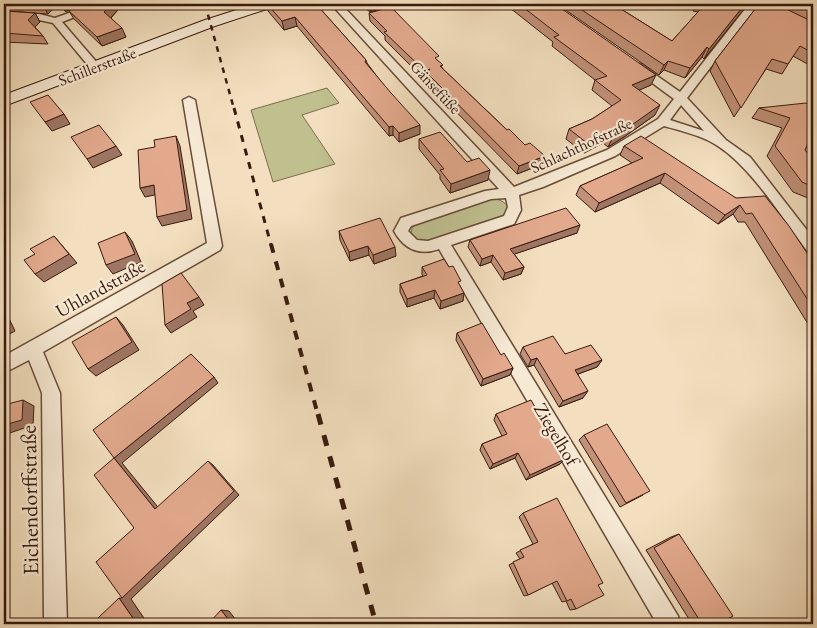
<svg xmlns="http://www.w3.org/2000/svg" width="817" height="628" font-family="'EB Garamond',serif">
  <rect width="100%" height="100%" fill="#f3dfbf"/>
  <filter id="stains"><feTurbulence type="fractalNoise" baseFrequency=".004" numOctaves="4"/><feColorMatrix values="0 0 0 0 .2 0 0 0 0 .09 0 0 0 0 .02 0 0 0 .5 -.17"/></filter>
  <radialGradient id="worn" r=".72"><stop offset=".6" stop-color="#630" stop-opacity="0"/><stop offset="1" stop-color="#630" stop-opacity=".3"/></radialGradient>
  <g fill="#c0c08f" stroke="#7c6d4e">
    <polygon points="327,88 339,103 302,115 335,164 273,182 251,110"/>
    <path d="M492,198C500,200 505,201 509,209L506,215L431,243L415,240L411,234L412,228L417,223Z"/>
  </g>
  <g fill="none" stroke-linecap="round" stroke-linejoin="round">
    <g stroke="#684b3a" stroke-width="3">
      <g id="minor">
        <polygon points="80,4 90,4 75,17 62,22 99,65 100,67 99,69 91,69 53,23 39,20 4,18 4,12 39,14 55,18 69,13"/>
        <path d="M331,4H341L514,187L607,150L658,119L674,99L632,68L631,66L632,64H640L680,92L749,4H759L687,98L726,140L750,157L813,238V254L808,252C783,219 752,168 718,146C703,136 682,131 664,126L615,156L543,187L519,195L521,210L514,224L451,245L678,616L681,624H657L439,249C419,256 404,249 394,231L401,218L485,191L499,189ZM681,105L704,131L670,120ZM506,198L508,207L504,216L428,241L417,240L408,231L411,226L491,199Z"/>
        <polygon points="189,97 195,100 222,246 220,250 43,352 60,393 67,624 44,624 42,393 29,360 4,373 4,356 207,243 183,100"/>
      </g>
    </g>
    <g stroke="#391a0e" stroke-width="2">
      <polygon id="secondary" points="255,4 275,4 273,7 215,26 4,106 4,95 205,20"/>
    </g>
    <use href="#minor" fill="#f7ead5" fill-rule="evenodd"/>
    <use href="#secondary" fill="#f7ead5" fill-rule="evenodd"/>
    <polyline stroke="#391a0e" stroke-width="2.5" stroke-dasharray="5.5 5.5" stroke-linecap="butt" points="205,4 234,109"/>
    <polyline stroke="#391a0e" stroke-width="3" stroke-dasharray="7 7" stroke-linecap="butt" points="234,108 271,245"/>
    <polyline stroke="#391a0e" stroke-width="4" stroke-dasharray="9 9" stroke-linecap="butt" points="271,244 318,415"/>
    <polyline stroke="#391a0e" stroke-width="5" stroke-dasharray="11 11" stroke-linecap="butt" points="318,414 376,624"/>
  </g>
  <g fill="#c29179" stroke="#391a0e">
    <polygon points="4,4 77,4 66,12 58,4 48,14 4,11"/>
    <polygon points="123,4 111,18 126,37 102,46 74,19 69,11"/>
    <polygon points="266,4 316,4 366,60 367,63 420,134 399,142 393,135 389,136 297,26 284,30 268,11"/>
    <polygon points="360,4 395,4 370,12"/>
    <polygon points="505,4 555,4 651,85 639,90 655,115 624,137 608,147 603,143 584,153 566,139 569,129 592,119 612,106 592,90 595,80 552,46 553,42"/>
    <polygon points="557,4 613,4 672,41 698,12 693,11 696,4 748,4 704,59 702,57 685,78 664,70 659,75"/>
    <polygon points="759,4 813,4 813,67 793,56 782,74 766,69 734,117 710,71 715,61"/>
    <polygon points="4,11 35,13 40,22 35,27 43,36 48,44 4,42"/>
    <polygon points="369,13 438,61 443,69 543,164 517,174 426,81 426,78 424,79 385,40 385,36 370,21"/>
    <polygon points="759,108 813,109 813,139 810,140 805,150 813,160 813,200 793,192 767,156 782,128 752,118"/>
    <polygon points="419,139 467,162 488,180 450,193 440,179 440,175 419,149"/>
    <polygon points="624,146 736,198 813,262 813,332 745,222 738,222 733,214 718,224 660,183 595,212 576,195 580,186 632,163 620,155"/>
    <polygon points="339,231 396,256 374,264 369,255 350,261 340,240"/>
    <polygon points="577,233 514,254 524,267 521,274 503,280 491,262 480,266 468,247 470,240"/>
    <polygon points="422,267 460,286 463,301 440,309 434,298 407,307 400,292 400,284 423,276 422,275"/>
    <polygon points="457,333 501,355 513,368 510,375 481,386 456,340"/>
    <polygon points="523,347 565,354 602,360 597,367 578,374 583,398 559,407 534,365 528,367 520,354"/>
    <polygon points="496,414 560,464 526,480 515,458 490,469 480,450 482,444 502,436 494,420"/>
    <polygon points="584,435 643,495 620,507 579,440"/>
    <polygon points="523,513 598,585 576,609 570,610 566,601 562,602 552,583 528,595 524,596 509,565 520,559 516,553 533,544 519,517"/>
    <polygon points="679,534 719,624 692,624 646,550 671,537"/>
  </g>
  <g fill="#9e7663" stroke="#391a0e">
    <polygon points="45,4 58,4 48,14 43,6"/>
    <polygon points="62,4 77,4 66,12"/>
    <polygon points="111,4 123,4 108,21 104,12"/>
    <polygon points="370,4 395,4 370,12"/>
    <polygon points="745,4 748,4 704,59 709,49"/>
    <polygon points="35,13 40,22 33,29 28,20"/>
    <polygon points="295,17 297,26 284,30 282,21"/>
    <polygon points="122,28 126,37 102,46 97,37"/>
    <polygon points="707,47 702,57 685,78 690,68"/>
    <polygon points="668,61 664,70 659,75 664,65"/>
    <polygon points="430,69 427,73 426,78 424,79 425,71"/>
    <polygon points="656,75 651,85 628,95 632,85"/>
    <polygon points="660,105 655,115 624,137 608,147 613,137"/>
    <polygon points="64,114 70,124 52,131 45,122"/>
    <polygon points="420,125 420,134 399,142 399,133"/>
    <polygon points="393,126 393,135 389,136 389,127"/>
    <polygon points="607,134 603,143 584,153 587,143"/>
    <polygon points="176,136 180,146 192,219 162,226 157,217"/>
    <polygon points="116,146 122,155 93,168 87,159"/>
    <polygon points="545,156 543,164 517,174 519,166"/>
    <polygon points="490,170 488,180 450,193 451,184"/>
    <polygon points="665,173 660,183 595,212 599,203"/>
    <polygon points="154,185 159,194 145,197 140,188"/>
    <polygon points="740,205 733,214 718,224 725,215"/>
    <polygon points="580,225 577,233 509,256 510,249"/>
    <polygon points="125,232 132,241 141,262 113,274 106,265"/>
    <polygon points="54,236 77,263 44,282 35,274"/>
    <polygon points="368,246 369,255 350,261 349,252"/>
    <polygon points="395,247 396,256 374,264 373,255"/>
    <polygon points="493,255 491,262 480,266 482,259"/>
    <polygon points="524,267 521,274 503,280 505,273"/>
    <polygon points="435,290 434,298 407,307 407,299"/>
    <polygon points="464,293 463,301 440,309 441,301"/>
    <polygon points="199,297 204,305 193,311 197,317 171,333 165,325 187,303"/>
    <polygon points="4,308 15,331 4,337"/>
    <polygon points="116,317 123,325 139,350 96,376 88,369"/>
    <polygon points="537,358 534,365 528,367 531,360"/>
    <polygon points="602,360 597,367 570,377 575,370"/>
    <polygon points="513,368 510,375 481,386 483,379"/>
    <polygon points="214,377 218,383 122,463 162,512 155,509 114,458"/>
    <polygon points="588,391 583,398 559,407 563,401"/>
    <polygon points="23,400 34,406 33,425 4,435 4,425"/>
    <polygon points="518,453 515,458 490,469 493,464"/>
    <polygon points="565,459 560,464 526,480 530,475"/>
    <polygon points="208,461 213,465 239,495 131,599 148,624 137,624 119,598 122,598"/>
    <polygon points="221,610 229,611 239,624 232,624"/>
  </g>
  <g fill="#e2a98d" stroke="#391a0e">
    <polygon points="20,4 45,4 43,6"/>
    <polygon points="78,4 111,4 104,12 122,28 97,37 69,11"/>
    <polygon points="267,4 316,4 366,60 365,62 391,93 420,125 399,133 393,126 389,127 295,17 282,21"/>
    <polygon points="519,4 555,4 656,75 632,85 660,105 629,127 613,137 607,134 587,143 569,129 592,119 621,100 595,80 607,76 554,37 559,35"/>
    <polygon points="573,4 613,4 672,41 705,4 745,4 709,49 707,47 690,68 668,61 664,65"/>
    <polygon points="759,4 776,4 813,22 813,53 800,46 788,64 772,59 741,108 715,61"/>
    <polygon points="799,4 813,4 813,10"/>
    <polygon points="391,7 439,56 435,58 443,65 440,66 507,130 509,129 525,145 530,143 545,156 519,166 427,73 430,69 425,71 384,32 387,31 369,13"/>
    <polygon points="4,11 35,13 28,20 43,36 4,33"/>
    <polygon points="48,95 64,114 45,122 30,102"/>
    <polygon points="806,103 813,109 813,132 805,150 813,160 813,187 802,182 775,146 790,118 759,108"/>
    <polygon points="99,125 116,146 87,159 71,137"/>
    <polygon points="440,132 467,162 479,158 490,170 451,184 440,170 444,169 419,139"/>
    <polygon points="176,136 187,210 157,217 154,185 140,188 138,150 155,147 154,140"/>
    <polygon points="641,136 736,198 765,196 789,226 813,262 813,308 752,213 746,214 740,205 725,215 665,173 599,203 580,186 643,158 624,146"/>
    <polygon points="566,208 580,225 510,249 524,267 505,273 493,255 482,259 470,240"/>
    <polygon points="380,218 395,247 373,255 368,246 349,252 339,231"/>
    <polygon points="125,232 135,254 106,265 98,243"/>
    <polygon points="54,236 69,254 35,274 24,260 35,254 30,249"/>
    <polygon points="444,259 449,267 453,266 461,281 458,282 464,293 441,301 435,290 407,299 400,284 427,275 422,267"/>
    <polygon points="181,273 199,297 187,303 191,309 165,325 162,284"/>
    <polygon points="116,317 132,342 88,369 72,342"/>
    <polygon points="482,323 501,355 504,353 513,368 483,379 457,333"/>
    <polygon points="553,336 565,354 591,345 602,360 575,370 588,391 563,401 537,358 531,360 523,347"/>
    <polygon points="191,354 214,377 114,458 155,509 208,461 234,491 122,598 96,562 134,528 94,475 114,458 93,430"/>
    <polygon points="23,400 22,420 4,425 4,405"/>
    <polygon points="531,400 565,459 530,475 518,453 493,464 482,444 507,434 496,414"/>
    <polygon points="607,424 650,491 626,503 584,435"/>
    <polygon points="557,498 603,583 598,585 604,595 576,609 571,599 567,601 557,581 528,595 513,562 524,557 520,550 538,542 523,513"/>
    <polygon points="679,534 733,616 719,624 702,624 654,548"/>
    <polygon points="119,598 137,624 100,624 97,619"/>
    <polygon points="221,610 232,624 208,624"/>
  </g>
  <g text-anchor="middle" stroke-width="4.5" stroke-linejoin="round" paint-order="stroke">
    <g font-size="16" fill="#391a0e" stroke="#f7ead5">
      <text transform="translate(97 66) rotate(-21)" y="6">Schillerstraße</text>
      <text transform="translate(436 87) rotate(47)" y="6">Gänsefüße</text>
      <text transform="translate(581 145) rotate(-25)" y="6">Schlachthofstraße</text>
    </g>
    <g font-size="19" fill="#391a0e" stroke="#f7ead5">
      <text transform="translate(100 288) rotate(-29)" y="7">Uhlandstraße</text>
      <text transform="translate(557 434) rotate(59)" y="7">Ziegelhof</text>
    </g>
    <g font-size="22" fill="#391a0e" stroke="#f7ead5">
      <text transform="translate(29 500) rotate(-91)" y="8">Eichendorffstraße</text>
    </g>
  </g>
  <rect width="817" height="628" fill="none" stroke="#f3dfbf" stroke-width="20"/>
  <rect x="5" y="5" width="807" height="618" fill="none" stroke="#391a0e" stroke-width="2.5"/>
  <rect x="10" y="10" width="797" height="608" fill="none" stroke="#391a0e"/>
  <rect width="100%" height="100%" filter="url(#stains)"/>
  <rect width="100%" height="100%" fill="url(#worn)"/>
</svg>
